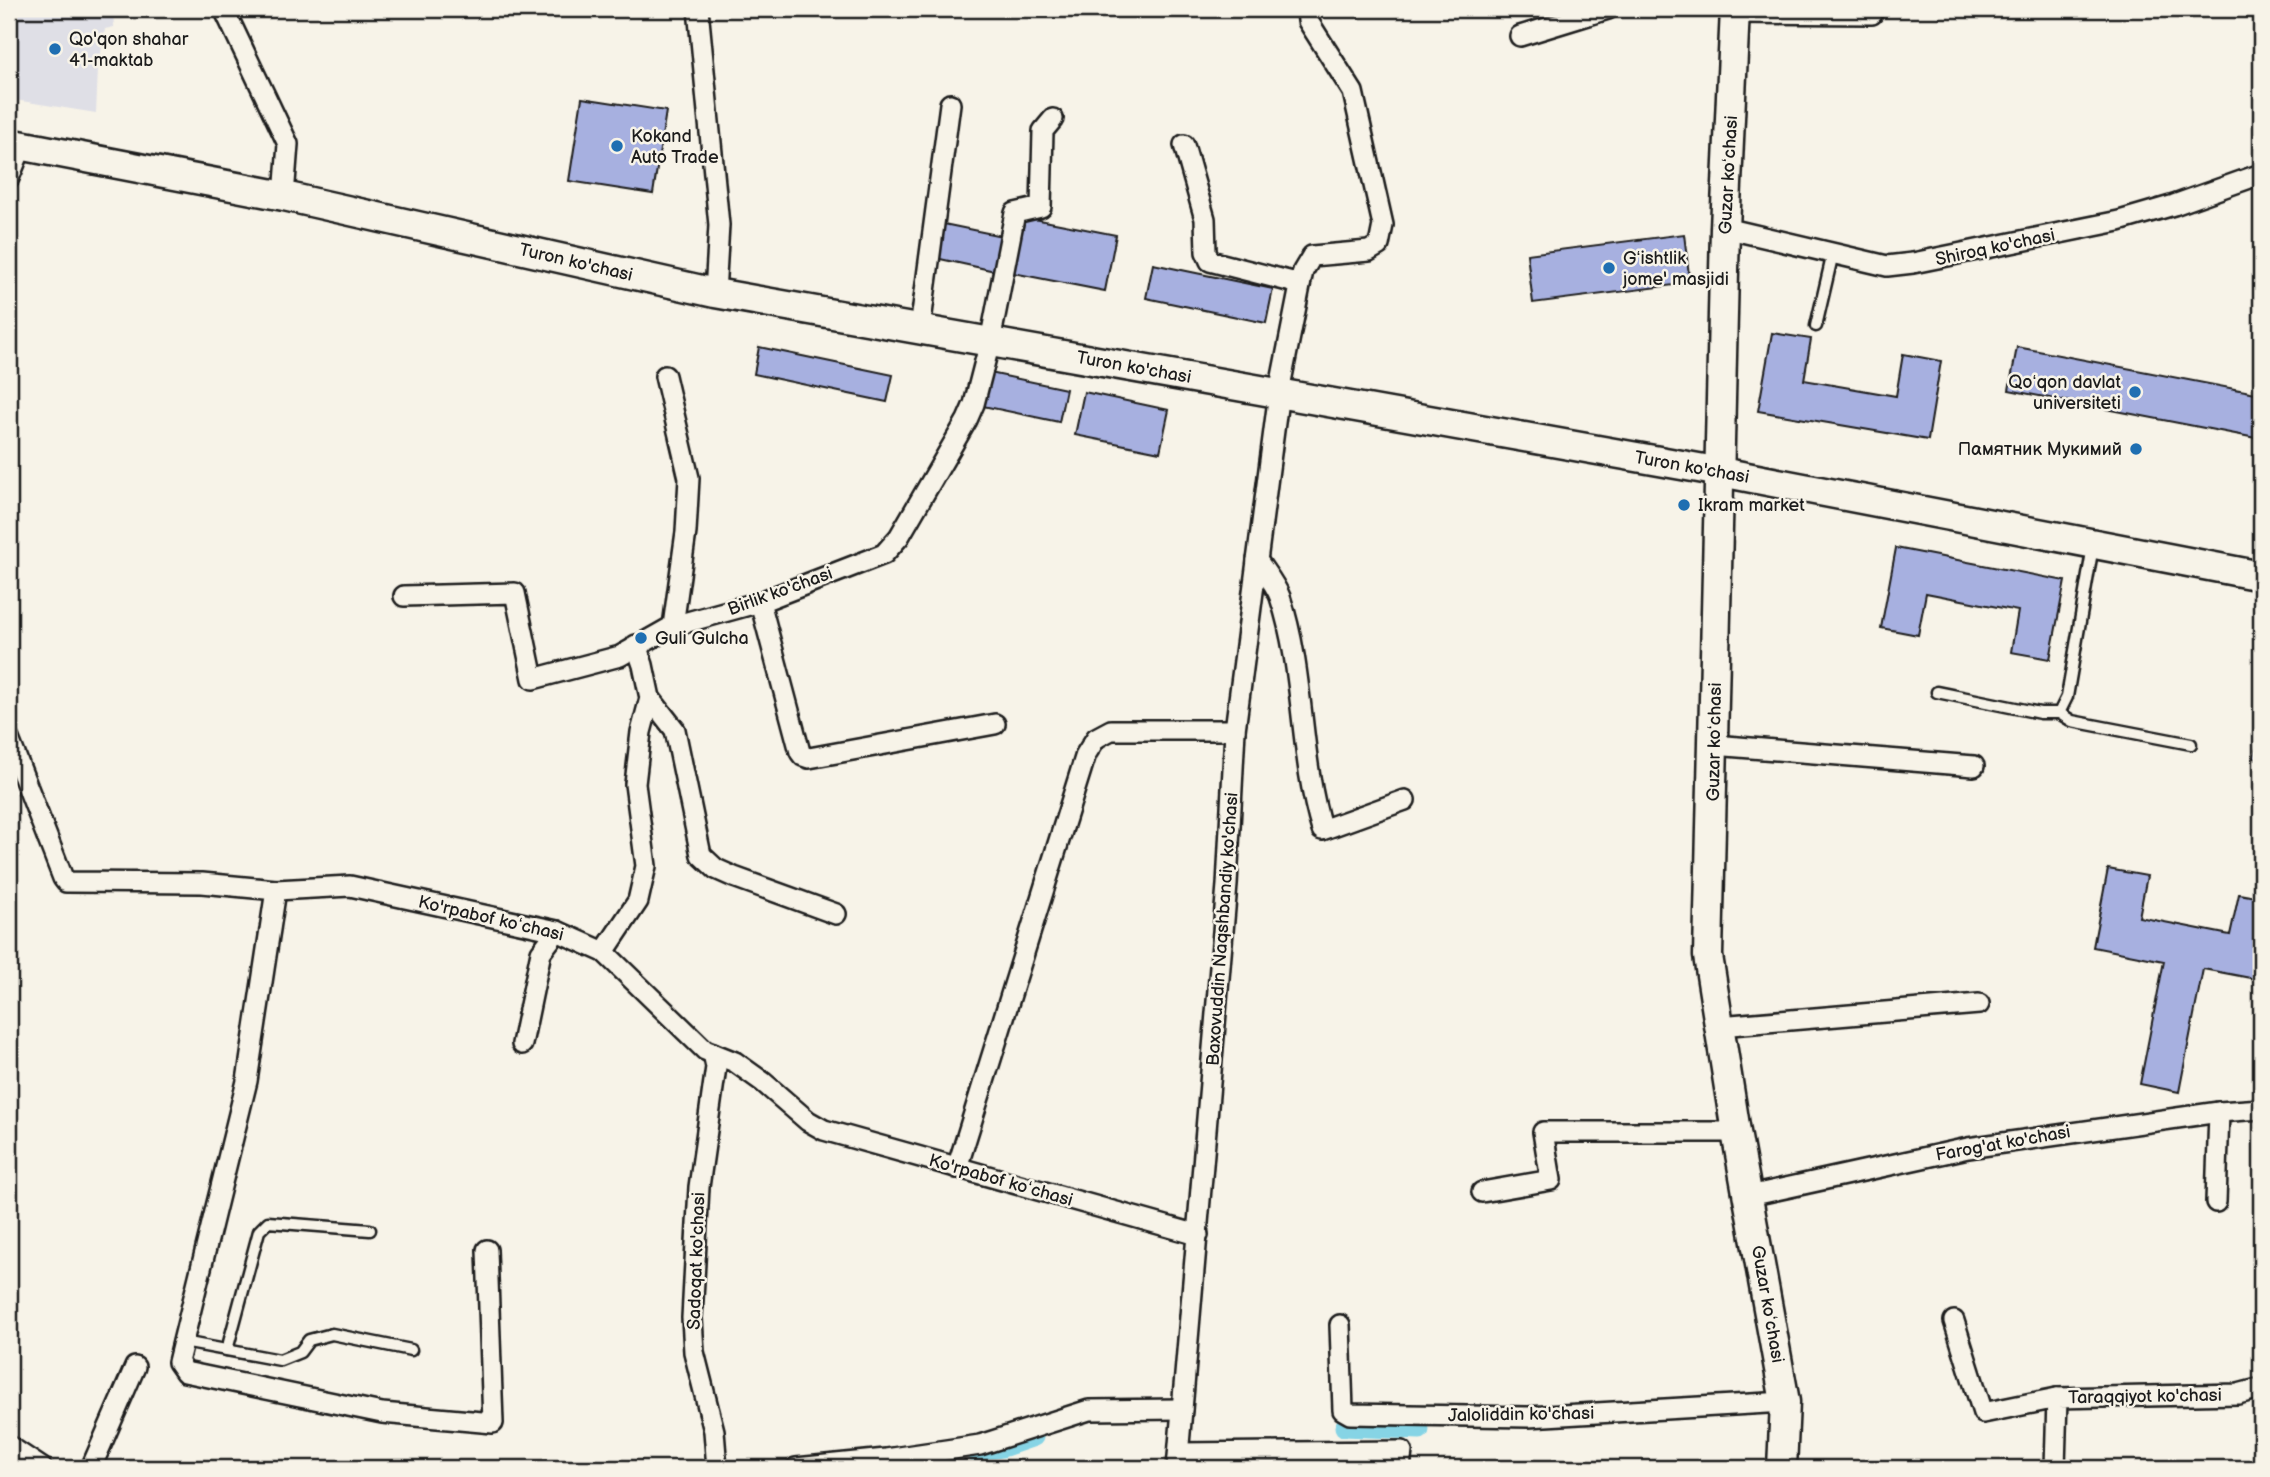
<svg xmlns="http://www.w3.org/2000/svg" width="2270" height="1477" font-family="'Balsamiq Sans',sans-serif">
  <rect width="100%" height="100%" fill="#f7f3e8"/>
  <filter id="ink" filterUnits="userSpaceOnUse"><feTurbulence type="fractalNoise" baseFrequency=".0143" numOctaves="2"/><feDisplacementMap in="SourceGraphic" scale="14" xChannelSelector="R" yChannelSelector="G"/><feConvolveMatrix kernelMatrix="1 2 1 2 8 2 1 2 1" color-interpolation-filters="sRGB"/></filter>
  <g filter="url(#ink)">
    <polygon fill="#dfdfe6" points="9,9 113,9 114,27 105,29 98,70 96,113 9,99"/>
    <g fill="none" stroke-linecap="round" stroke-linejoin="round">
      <g stroke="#86d4e5" stroke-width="19">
        <polyline points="1344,1427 1420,1430"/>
        <polyline points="975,1453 1002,1448 1034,1437"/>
      </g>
    </g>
    <g fill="#a7b0e0" stroke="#1c1c1c" stroke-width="2">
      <polygon points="582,98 666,111 653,194 569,181"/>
      <polygon points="1019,216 1116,235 1105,291 1008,272"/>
      <polygon points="939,223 1002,236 995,271 931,257"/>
      <polygon points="1684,234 1690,283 1533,303 1527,254"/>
      <polygon points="1153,264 1273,289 1266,323 1146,298"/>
      <polygon points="1772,333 1811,339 1804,380 1896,396 1903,354 1941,361 1928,440 1758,411"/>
      <polygon points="759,347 893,375 887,402 754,374"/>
      <polygon points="2017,347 2261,394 2261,439 2009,390"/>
      <polygon points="990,373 1066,389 1059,422 983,406"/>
      <polygon points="1084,392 1169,410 1160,452 1075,435"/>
      <polygon points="1896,548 2065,581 2050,659 2011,652 2018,611 1926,593 1918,635 1881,628"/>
      <polygon points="2261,723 2261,760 2254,758"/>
      <polygon points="2108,869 2147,876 2139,917 2230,935 2239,894 2261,898 2261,980 2203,969 2179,1092 2140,1084 2164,961 2093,947"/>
    </g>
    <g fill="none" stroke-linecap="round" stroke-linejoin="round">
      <g stroke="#1c1c1c" stroke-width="15">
        <g id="service">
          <polyline points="1816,326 1833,253"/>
          <polyline points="1937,692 2040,713 2059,713 2067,697 2093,546"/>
          <polyline points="2059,713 2072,721 2191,744"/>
          <polyline points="183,1342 280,1360 300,1352 309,1340 332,1334 411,1350"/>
          <polyline points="227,1350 259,1231 268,1222 370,1230"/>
        </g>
      </g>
      <g stroke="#1c1c1c" stroke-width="24">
        <g id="minor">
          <polyline points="224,9 288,144 284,196"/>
          <polyline points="698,9 719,225 715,293"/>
          <polyline points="1735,13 1872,14 1871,9"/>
          <polyline points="1520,36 1608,9"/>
          <polyline points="1184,145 1205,219 1206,252 1210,261 1300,284"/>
          <polyline points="9,178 22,146"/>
          <polyline points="1725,228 1887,266 1913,263 2119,221 2174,205 2261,174"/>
          <polyline points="920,329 950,104"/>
          <polyline points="665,376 689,478 686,532 673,626"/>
          <path d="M1257,560C1265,572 1275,584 1280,597C1305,672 1299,755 1322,830L1405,800"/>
          <polyline points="404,596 515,593 533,679 620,656 673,626 760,602 884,554 899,537 967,420 974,404 990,342 1015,213 1041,207 1043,131 1053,119"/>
          <polyline points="760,602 800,752 803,756 809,758 995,724"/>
          <polyline points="650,698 675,730 701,855 716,869 734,877 836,914"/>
          <polyline points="9,739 63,878 66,882 202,883 276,890 350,886 557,931 604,952 705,1050 735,1062 763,1082 808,1121 824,1130 1198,1235"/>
          <polyline points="1714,745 1974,766"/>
          <polyline points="276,890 247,1081 178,1362 185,1372 382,1413 493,1423 487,1250"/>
          <polyline points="604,952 638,901 646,866 635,784 641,732 650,698 643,665 636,645"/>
          <polyline points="1719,1026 1979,1004"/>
          <polyline points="522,1044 541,952 557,931"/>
          <polyline points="713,1053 716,1067 699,1187 692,1318 694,1352 714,1431 717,1468"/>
          <polyline points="957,1168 1086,754 1096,738 1111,730 1235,730"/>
          <polyline points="1482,1192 1551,1180 1543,1132 1736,1132"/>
          <polyline points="1749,1196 1968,1148 2219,1112 2261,1109"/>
          <polyline points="2216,1202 2219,1112"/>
          <polyline points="1954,1321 1983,1413 2057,1398"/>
          <polyline points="1340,1325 1343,1410 1350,1414 1528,1417 1785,1402"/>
          <polyline points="9,1446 42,1468"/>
          <polyline points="1179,1453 1402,1451 1400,1468"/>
          <polyline points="91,1468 135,1367"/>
          <polyline points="796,1468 886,1459 980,1445 1089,1410 1182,1409"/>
          <polyline points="1177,1468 1227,885 1235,730 1279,392 1303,271 1312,256 1369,251 1379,245 1383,225 1353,92 1308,21 1307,9"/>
          <polyline points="2055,1468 2057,1398 2238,1394 2261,1388"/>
        </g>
      </g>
      <g stroke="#1c1c1c" stroke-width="33">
        <g id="secondary">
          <polyline points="1735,9 1725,228 1708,956 1736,1132 1785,1402 1782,1468"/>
          <polyline points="9,143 284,196 715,293 1721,472 2261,576"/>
        </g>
      </g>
      <use href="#service" stroke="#f7f3e8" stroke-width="10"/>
      <use href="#minor" stroke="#f7f3e8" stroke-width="19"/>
      <use href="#secondary" stroke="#f7f3e8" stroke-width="28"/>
    </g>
  </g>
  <g fill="#1f6fb2" stroke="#f7f3e8" stroke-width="2.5">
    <circle cx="55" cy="49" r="7"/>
    <circle cx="617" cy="146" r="7"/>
    <circle cx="1609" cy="268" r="7"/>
    <circle cx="2135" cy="392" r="7"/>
    <circle cx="2136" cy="449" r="7"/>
    <circle cx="1684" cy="505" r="7"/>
    <circle cx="641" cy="638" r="7"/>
  </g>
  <g text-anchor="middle" stroke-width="5" stroke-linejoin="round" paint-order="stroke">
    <g font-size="18" fill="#1c1c1c" stroke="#f7f3e8" text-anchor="start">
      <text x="69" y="45">Qo'qon shahar<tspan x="69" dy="21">41-maktab</tspan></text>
      <text x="631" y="142">Kokand<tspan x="631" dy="21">Auto Trade</tspan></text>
      <text x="1623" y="264">Gʻishtlik<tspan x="1623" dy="21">jome' masjidi</tspan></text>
      <text x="2121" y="388" text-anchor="end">Qoʻqon davlat<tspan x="2121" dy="21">universiteti</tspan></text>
      <text x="2122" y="455" text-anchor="end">Памятник Мукимий</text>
      <text x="1698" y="511">Ikram market</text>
      <text x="655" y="644">Guli Gulcha</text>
    </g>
    <g font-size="18" fill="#1c1c1c" stroke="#f7f3e8">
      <text transform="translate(1728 175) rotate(-87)" y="6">Guzar koʻchasi</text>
      <text transform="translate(1995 247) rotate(-12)" y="6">Shiroq ko'chasi</text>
      <text transform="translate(576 262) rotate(13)" y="6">Turon ko'chasi</text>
      <text transform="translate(1134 367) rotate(10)" y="6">Turon ko'chasi</text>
      <text transform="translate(1692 467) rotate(10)" y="6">Turon ko'chasi</text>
      <text transform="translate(780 591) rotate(-20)" y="6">Birlik ko'chasi</text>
      <text transform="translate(1714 742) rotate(-89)" y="6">Guzar koʻchasi</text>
      <text transform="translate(491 918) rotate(13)" y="6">Ko'rpabof koʻchasi</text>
      <text transform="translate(1222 929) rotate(-86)" y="6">Baxovuddin Naqshbandiy ko'chasi</text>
      <text transform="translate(2003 1143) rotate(-10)" y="6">Farog'at ko'chasi</text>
      <text transform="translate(1001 1180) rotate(16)" y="6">Ko'rpabof koʻchasi</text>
      <text transform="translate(696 1261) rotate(-88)" y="6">Sadoqat ko'chasi</text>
      <text transform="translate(1768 1304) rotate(80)" y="6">Guzar koʻchasi</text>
      <text transform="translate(2145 1396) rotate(-1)" y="6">Taraqqiyot ko'chasi</text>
      <text transform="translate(1521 1414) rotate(-1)" y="6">Jaloliddin ko'chasi</text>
    </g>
  </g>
  <rect width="2270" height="1477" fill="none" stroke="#f7f3e8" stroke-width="35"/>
  <rect x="18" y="18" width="2235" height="1442" fill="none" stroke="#1c1c1c" stroke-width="2.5" filter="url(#ink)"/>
</svg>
